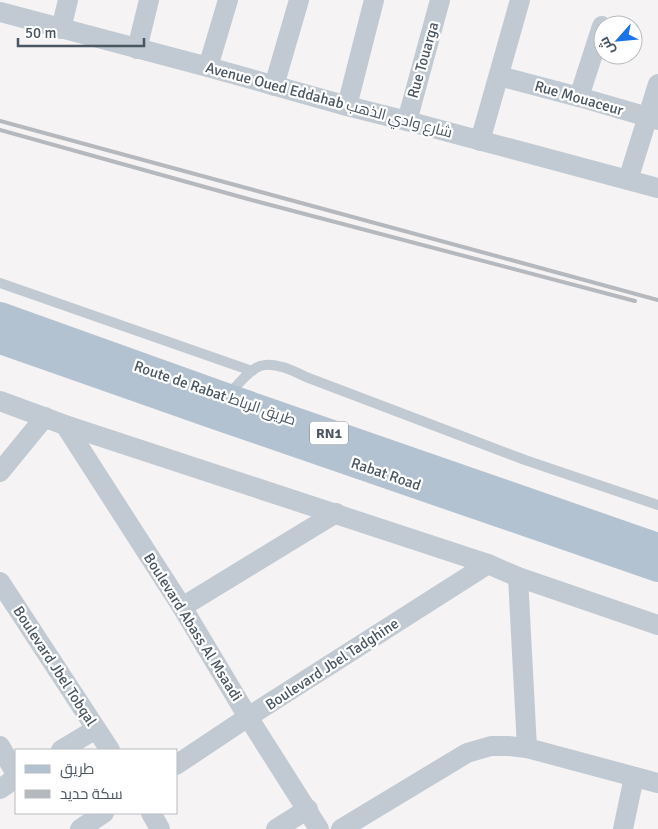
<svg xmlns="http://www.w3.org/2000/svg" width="658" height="829" font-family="Signika,Cairo,sans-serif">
  <rect width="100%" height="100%" fill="#f5f3f3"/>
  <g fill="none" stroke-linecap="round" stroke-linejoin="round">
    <g stroke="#c1cad2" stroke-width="10">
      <polyline points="0,283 252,371"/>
      <path d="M228,395C236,387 249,370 260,366C274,361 294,371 306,377L525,460L658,505"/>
    </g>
    <g stroke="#c1cad2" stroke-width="20">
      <polyline points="0,12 208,67 347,106 407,121 658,188"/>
      <polyline points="61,29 68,0"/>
      <polyline points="137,49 149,0"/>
      <polyline points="208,67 228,0"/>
      <polyline points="499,76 579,97 658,120"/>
      <polyline points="274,86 299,0"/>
      <polyline points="579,97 602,26"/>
      <polyline points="347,106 374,0"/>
      <polyline points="407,121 440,0"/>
      <polyline points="480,141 520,0"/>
      <polyline points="628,180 658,84"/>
      <polyline points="0,401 65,425 488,564 518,577 658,625"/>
      <polyline points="65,425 182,607 248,717 319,829"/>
      <polyline points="0,472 45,417"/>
      <polyline points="518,577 527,748"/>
      <polyline points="0,582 110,750"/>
      <polyline points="182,607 336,513"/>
      <polyline points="0,746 16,774"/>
      <polyline points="61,750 96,729"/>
      <polyline points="176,765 248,717 488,564"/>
      <polyline points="0,789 16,778"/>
      <polyline points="151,813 160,829"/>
      <polyline points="80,829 104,813"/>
      <polyline points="276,829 308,809"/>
      <polyline points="341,829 467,753 491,746 508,746 527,748 658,783"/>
      <polyline points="623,829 634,777"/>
    </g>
    <g stroke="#b3c2d1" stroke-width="28">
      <polyline points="0,316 226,397 658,547"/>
      <polyline points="0,340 49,357 217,416 658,568"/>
    </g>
    <g stroke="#b5b8bd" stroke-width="4">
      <polyline points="0,121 658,300"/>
      <polyline points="0,130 248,199 635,301"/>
    </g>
  </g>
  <g text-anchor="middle" stroke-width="4.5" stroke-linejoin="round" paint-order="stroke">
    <rect fill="#fff" stroke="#808990" stroke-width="1" x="310" y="421.5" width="38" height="23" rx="4"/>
    <g font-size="14" font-weight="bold" fill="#4a5661">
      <text x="329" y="438">RN1</text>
    </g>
    <g font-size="15" fill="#4a5661" stroke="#fff">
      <text transform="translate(423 60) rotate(-74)" y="5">Rue Touarga</text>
      <text transform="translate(579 98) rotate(16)" y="5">Rue Mouaceur</text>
      <text transform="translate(329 100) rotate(15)" y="5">Avenue Oued Eddahab شارع وادي الذهب</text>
      <text transform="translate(215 393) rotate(19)" y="5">Route de Rabat طريق الرباط</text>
      <text transform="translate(386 474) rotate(19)" y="5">Rabat Road</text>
      <text transform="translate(193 627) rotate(58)" y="5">Boulevard Abass Al Msaadi</text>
      <text transform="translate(332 664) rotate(-33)" y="5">Boulevard Jbel Tadghine</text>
      <text transform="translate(55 666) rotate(57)" y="5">Boulevard Jbel Tobqal</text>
    </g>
  </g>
  <rect x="15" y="749" width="162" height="65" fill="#ffffff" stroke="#b7bbc0"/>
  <rect x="25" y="765" width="25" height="8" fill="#b3c2d1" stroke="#b7bbc0"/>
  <text x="60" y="774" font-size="15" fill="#4a5661">طريق</text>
  <rect x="25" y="790" width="25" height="8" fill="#b5b8bd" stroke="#b7bbc0"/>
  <text x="60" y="799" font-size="15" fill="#4a5661">سكة حديد</text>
  <g transform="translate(618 40) rotate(243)"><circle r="24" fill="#ffffff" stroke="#b7bbc0"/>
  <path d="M0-4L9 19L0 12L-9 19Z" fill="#1a73e8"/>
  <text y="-8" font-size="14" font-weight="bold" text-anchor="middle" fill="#4a5661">ش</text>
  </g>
  <path d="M18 38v8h126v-8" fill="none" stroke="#4a5661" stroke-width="2.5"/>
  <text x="25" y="38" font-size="15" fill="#4a5661" stroke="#ffffff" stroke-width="4" paint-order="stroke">50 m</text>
</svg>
